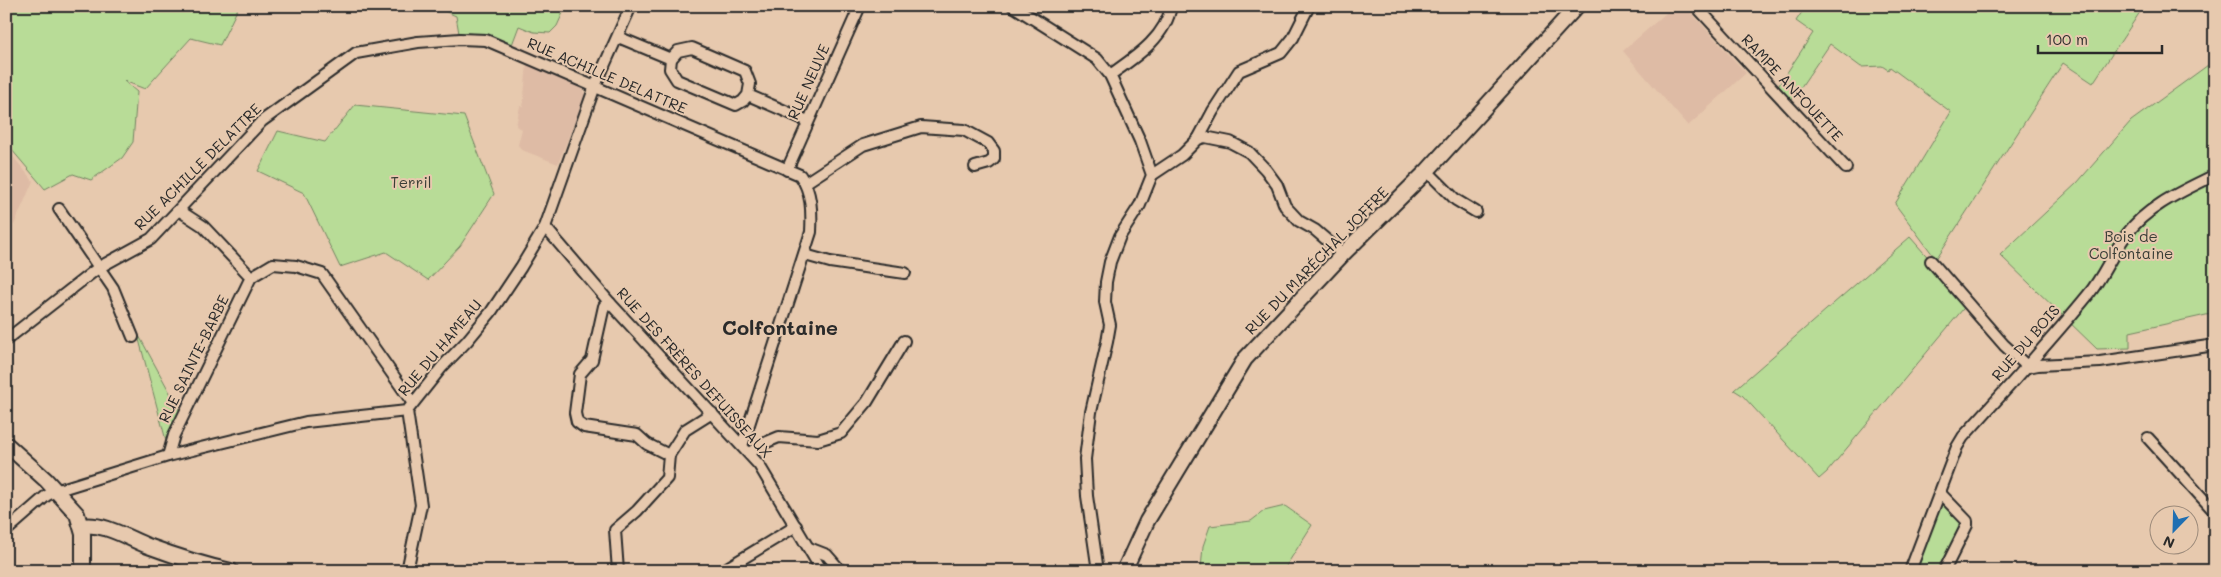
<svg xmlns="http://www.w3.org/2000/svg" width="2221" height="577" font-family="Mali,sans-serif">
  <rect width="100%" height="100%" fill="#e7c9ae"/>
  <filter id="ink" filterUnits="userSpaceOnUse"><feTurbulence type="fractalNoise" baseFrequency=".02" numOctaves="2"/><feDisplacementMap in="SourceGraphic" scale="10" xChannelSelector="R" yChannelSelector="G"/><feConvolveMatrix kernelMatrix="1 2 1 2 8 2 1 2 1" color-interpolation-filters="sRGB"/></filter>
  <g filter="url(#ink)">
    <g fill="#debba5">
      <polygon points="1674,6 1685,6 1746,73 1688,126 1623,51"/>
      <polygon points="527,63 581,87 585,95 558,164 522,150 518,145 522,129 516,126 520,106 523,107"/>
      <polygon points="6,148 33,181 14,225 6,221"/>
    </g>
    <g fill="#b8dc97" stroke="#728461">
      <polygon points="6,6 239,6 220,45 191,38 145,89 124,81 137,92 133,142 122,158 91,180 73,174 45,189 6,143"/>
      <polygon points="433,6 566,6 557,26 550,33 534,32 519,26 510,50 460,39 456,16"/>
      <polygon points="1806,6 2144,6 2093,83 2063,63 1936,259 1895,204 1951,112 1890,67 1888,70 1882,66 1861,67 1830,44 1788,106 1775,91 1813,33 1796,21"/>
      <polygon points="2215,60 2215,313 2130,332 2130,348 2097,349 2000,255 2077,183 2131,121"/>
      <polygon points="355,105 464,116 494,194 460,246 428,280 386,252 340,267 304,193 258,171 278,131 325,142"/>
      <polygon points="1910,237 1968,303 1827,472 1819,479 1742,395 1734,390"/>
      <polygon points="137,332 181,413 168,448"/>
      <polygon points="1945,503 1964,526 1944,571 1913,571 1939,505"/>
      <polygon points="1285,506 1312,525 1283,571 1201,569 1203,546 1210,526 1251,521 1264,511"/>
    </g>
    <g fill="none" stroke-linecap="round" stroke-linejoin="round">
      <g stroke="#2b2b2b" stroke-width="14">
        <g id="street">
          <polyline points="1013,6 1097,59 1110,75 1140,141 1152,175 1140,205 1120,236 1110,262 1106,282 1105,302 1110,325 1107,342 1091,412 1085,459 1087,496 1098,571"/>
          <polyline points="1696,6 1846,168"/>
          <polyline points="618,37 671,59"/>
          <path d="M1110,75C1134,58 1166,38 1171,6"/>
          <polyline points="748,95 750,84 745,71 692,48 678,51 671,59 670,69 677,80 736,105 743,101 748,95 808,121"/>
          <polyline points="1198,139 1213,111 1239,71 1281,53 1293,38 1309,6"/>
          <polyline points="787,170 860,6"/>
          <polyline points="1427,171 1456,200 1476,212"/>
          <polyline points="1152,175 1182,155 1198,139 1205,137 1230,142 1249,152 1266,170 1277,185 1285,206 1299,221 1315,230 1343,254"/>
          <polyline points="805,183 863,145 921,127 964,130 988,143 994,151 994,159 989,163 975,167"/>
          <polyline points="59,209 113,288 133,337"/>
          <polyline points="180,211 203,226 251,277 273,264 296,266 322,274 412,402"/>
          <polyline points="545,227 610,303 759,465 822,571"/>
          <polyline points="805,255 830,262 905,273"/>
          <polyline points="1931,261 2004,345 2028,367"/>
          <polyline points="610,303 604,306 592,360 580,374 575,413 577,422 584,427 637,435 647,444 669,455 685,430 712,413"/>
          <path d="M6,340L98,268L151,239L262,121L356,53L418,42L460,39L486,40L800,175C812,192 812,212 811,232L742,446"/>
          <polyline points="2028,367 2038,365 2100,362 2215,345"/>
          <polyline points="2148,438 2215,512"/>
          <polyline points="749,453 767,442 779,437 818,440 841,433 867,402 904,341"/>
          <polyline points="168,456 174,435 251,277"/>
          <polyline points="1940,493 1967,521 1967,525 1944,571"/>
          <polyline points="6,531 46,496 55,491 168,456 306,422 407,411 442,367 467,341 491,312 521,267 545,227 595,86 631,6"/>
          <polyline points="809,548 827,555 841,571"/>
          <polyline points="407,571 421,505 407,411"/>
          <polyline points="618,571 615,530 637,511 667,478 669,455"/>
          <polyline points="722,571 796,526"/>
          <path d="M1910,571L1957,447L1963,437C2006,390 2048,344 2088,295C2104,276 2112,253 2127,234C2147,206 2185,190 2215,175"/>
        </g>
      </g>
      <g stroke="#2b2b2b" stroke-width="18">
        <g id="secondary">
          <polyline points="6,444 46,480 77,514 83,534 83,571"/>
          <path d="M82,526C106,523 127,538 148,546C175,556 203,565 231,571"/>
          <polyline points="1124,571 1147,521 1245,359 1343,254 1427,171 1577,6"/>
        </g>
      </g>
      <use href="#street" stroke="#e7c9ae" stroke-width="10"/>
      <use href="#secondary" stroke="#e7c9ae" stroke-width="14"/>
    </g>
  </g>
  <g text-anchor="middle" stroke-width="4" stroke-linejoin="round" paint-order="stroke">
    <g font-size="15" fill="#2b2b2b" stroke="#e7c9ae">
      <text transform="translate(607 76) rotate(23)" y="5">RUE ACHILLE DELATTRE</text>
      <text transform="translate(809 82) rotate(-66)" y="5">RUE NEUVE</text>
      <text transform="translate(1792 88) rotate(47)" y="5">RAMPE ANFOUETTE</text>
      <text transform="translate(198 167) rotate(-45)" y="5">RUE ACHILLE DELATTRE</text>
      <text transform="translate(1317 261) rotate(-46)" y="5">RUE DU MARÉCHAL JOFFRE</text>
      <text transform="translate(2026 343) rotate(-49)" y="5">RUE DU BOIS</text>
      <text transform="translate(440 348) rotate(-50)" y="5">RUE DU HAMEAU</text>
      <text transform="translate(194 359) rotate(-64)" y="5">RUE SAINTE-BARBE</text>
      <text transform="translate(694 373) rotate(48)" y="5">RUE DES FRÈRES DEFUISSEAUX</text>
    </g>
    <g font-size="15" fill="#393d36" stroke="#e7c9ae">
      <text x="411" y="188">Terril</text>
      <text x="2131" y="242">Bois de<tspan x="2131" dy="17">Colfontaine</tspan></text>
    </g>
    <g font-size="20" font-weight="bold" fill="#2b2b2b" stroke="#e7c9ae">
      <text x="780" y="335">Colfontaine</text>
    </g>
  </g>
  <rect width="2221" height="577" fill="none" stroke="#e7c9ae" stroke-width="25"/>
  <rect x="12" y="12" width="2196" height="552" fill="none" stroke="#2b2b2b" stroke-width="2" filter="url(#ink)"/>
  <g transform="translate(2174 530) rotate(203)"><circle r="24" fill="#e7c9ae" stroke="#9c8a7a"/>
  <path d="M0-4L9 19L0 12L-9 19Z" fill="#1f6fb2"/>
  <text y="-8" font-size="14" font-weight="bold" text-anchor="middle" fill="#2b2b2b">N</text>
  </g>
  <path d="M2038 45v8h124v-8" fill="none" stroke="#2b2b2b" stroke-width="2.5"/>
  <text x="2046" y="45" font-size="15" fill="#2b2b2b" stroke="#e7c9ae" stroke-width="4" paint-order="stroke">100 m</text>
</svg>
